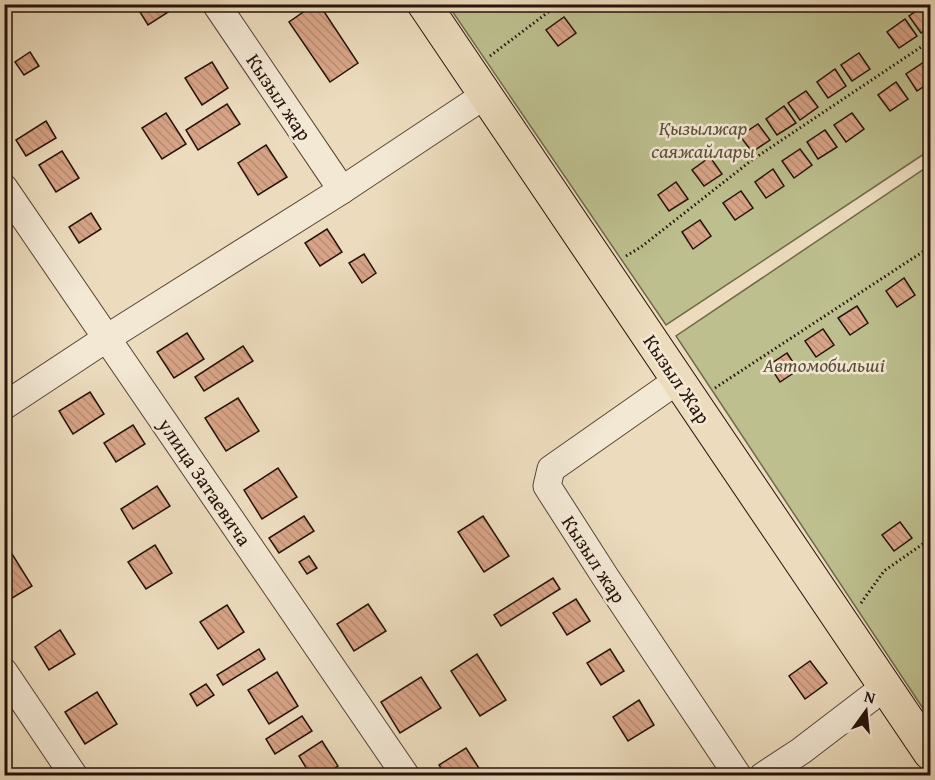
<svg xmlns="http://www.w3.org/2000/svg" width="935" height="780" font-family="'Gentium Book Plus',serif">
  <defs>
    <pattern id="building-back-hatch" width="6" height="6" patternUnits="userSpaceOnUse" patternTransform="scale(1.5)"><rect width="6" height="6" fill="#d8a487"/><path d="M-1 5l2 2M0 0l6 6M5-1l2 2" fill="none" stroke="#b98c73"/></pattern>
  </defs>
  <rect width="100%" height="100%" fill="#ecdcbd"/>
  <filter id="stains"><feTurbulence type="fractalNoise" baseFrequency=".00333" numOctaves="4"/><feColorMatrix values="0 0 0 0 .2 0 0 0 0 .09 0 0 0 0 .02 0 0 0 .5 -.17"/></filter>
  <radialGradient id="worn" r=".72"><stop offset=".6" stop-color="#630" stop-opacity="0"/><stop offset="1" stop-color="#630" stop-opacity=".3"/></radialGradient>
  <g fill="#bdbf8e" stroke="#72684c" stroke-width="1.5">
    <polygon points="448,5 930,5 930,150 666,325"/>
    <polygon points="930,165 930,719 676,336"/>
  </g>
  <g fill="url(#building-back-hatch)" stroke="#26120b" stroke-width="1.5">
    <polygon points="135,4 171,4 173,9 148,25"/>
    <polygon points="315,4 319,4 358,63 330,82 289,22"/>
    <polygon points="926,4 930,8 930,26 921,33 909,16"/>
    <polygon points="564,17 576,33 558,46 546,30"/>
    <polygon points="905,19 917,36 899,48 887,32"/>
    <polygon points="30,52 39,66 24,75 15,62"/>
    <polygon points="859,53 870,69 852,81 841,65"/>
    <polygon points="212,62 228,88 202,105 185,78"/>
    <polygon points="924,62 930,71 930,82 917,91 906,74"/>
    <polygon points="835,69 846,86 828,98 817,82"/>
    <polygon points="896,82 908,99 890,111 878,95"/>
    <polygon points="806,91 818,107 800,120 788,103"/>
    <polygon points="227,104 240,124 198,150 186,130"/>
    <polygon points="784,106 796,123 777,135 766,119"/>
    <polygon points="166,113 186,144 162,159 142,128"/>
    <polygon points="852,113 864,129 846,142 834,125"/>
    <polygon points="46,121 56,138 26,156 16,140"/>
    <polygon points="758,124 770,140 752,152 740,136"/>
    <polygon points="825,130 837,147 818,159 807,142"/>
    <polygon points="266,145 287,177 258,195 238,163"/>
    <polygon points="800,149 812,165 794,178 782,161"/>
    <polygon points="62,151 79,178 56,192 39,165"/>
    <polygon points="710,157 722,174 704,186 692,170"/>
    <polygon points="773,169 784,186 766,198 755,182"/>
    <polygon points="676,182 688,199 669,211 658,195"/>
    <polygon points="741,191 753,208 735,220 723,203"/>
    <polygon points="91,213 101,229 79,243 69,227"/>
    <polygon points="700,220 711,236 693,249 682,232"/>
    <polygon points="327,229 342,252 320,266 305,243"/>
    <polygon points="364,254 376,273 362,283 349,263"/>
    <polygon points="904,278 915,295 897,307 886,291"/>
    <polygon points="857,306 868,323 850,335 838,318"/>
    <polygon points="823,329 834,345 816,357 805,341"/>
    <polygon points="187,333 204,359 174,378 157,352"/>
    <polygon points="243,346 253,361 204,391 195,377"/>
    <polygon points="787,353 798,370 780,382 769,365"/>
    <polygon points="90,392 104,414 73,434 59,411"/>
    <polygon points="238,398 259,431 226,451 205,418"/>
    <polygon points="133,425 145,444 116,462 104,443"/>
    <polygon points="278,468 297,497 262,519 244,490"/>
    <polygon points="157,486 170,506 133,529 121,509"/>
    <polygon points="304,516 314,531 279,553 269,538"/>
    <polygon points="483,516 509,556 484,572 458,532"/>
    <polygon points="900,522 912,538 894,551 882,535"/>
    <polygon points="155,545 172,573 146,589 128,562"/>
    <polygon points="12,554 32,586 4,603 4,559"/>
    <polygon points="309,556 317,568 307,574 299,562"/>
    <polygon points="553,578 560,589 501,626 494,615"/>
    <polygon points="576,599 590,621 567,635 553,613"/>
    <polygon points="368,604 386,631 354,651 337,624"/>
    <polygon points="227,605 244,632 218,649 200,622"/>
    <polygon points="60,630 75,654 49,670 35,647"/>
    <polygon points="259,649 265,659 223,685 217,675"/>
    <polygon points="610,649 624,671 601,685 587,663"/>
    <polygon points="477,654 506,700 480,716 451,671"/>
    <polygon points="810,661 827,683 805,699 789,676"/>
    <polygon points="277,672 298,706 269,724 248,690"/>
    <polygon points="421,677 441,708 400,733 381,702"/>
    <polygon points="206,684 214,695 197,706 190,694"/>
    <polygon points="97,692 117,724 85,744 65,712"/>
    <polygon points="639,700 654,725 628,741 613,717"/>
    <polygon points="302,716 312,731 275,754 266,739"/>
    <polygon points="322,741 338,766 323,776 311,776 299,756"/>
    <polygon points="466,748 484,776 446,776 439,765"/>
  </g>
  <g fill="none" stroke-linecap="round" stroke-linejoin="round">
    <g stroke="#584438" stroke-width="29">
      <g id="minor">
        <polyline points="216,4 342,190"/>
        <polyline points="4,188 406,776"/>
        <polyline points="678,380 551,469 547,486 606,578 738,776"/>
        <polyline points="4,406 107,338 342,190 485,95"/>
        <polyline points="4,672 74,776"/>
        <polyline points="763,776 801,751 886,686"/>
      </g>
    </g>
    <g stroke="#26120b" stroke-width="35">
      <polyline id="major" points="424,4 930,753"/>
    </g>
    <g stroke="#26120b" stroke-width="3" stroke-dasharray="1.5 3" stroke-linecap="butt">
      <polyline points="490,56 559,4"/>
      <polyline points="626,256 641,247 752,160 930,41"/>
      <polyline points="715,388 930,247"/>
      <polyline points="861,603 884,571 930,539"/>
    </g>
    <use href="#minor" stroke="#f3e8d4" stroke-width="27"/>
    <use href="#major" stroke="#ecdcbd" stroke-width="33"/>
  </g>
  <g text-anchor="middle" stroke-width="5" stroke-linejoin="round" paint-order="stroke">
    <g font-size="20" fill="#26120b" stroke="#f3e8d4">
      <text transform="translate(279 97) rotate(56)" y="7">Кызыл жар</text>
      <text transform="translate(677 379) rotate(56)" y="7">Кызыл Жар</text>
      <text transform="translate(205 482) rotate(56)" y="7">улица Затаевича</text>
      <text transform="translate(594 559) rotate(57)" y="7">Кызыл жар</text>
    </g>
    <g font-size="20" font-style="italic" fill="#5b4f39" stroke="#f3e8d4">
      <text x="703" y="135">Қызылжар<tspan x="703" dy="23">саяжайлары</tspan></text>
      <text x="824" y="372">Автомобильші</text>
    </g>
  </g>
  <rect width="935" height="780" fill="none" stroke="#ecdcbd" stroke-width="24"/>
  <rect x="6" y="6" width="923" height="768" fill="none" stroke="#26120b" stroke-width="3"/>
  <rect x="12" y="12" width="911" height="756" fill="none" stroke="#26120b" stroke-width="1.5"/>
  <g transform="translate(866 711) rotate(15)" stroke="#f3e8d4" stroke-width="4.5" paint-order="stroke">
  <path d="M0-4.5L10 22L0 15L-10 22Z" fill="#26120b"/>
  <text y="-9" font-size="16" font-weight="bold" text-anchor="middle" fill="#26120b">N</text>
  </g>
  <rect width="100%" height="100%" filter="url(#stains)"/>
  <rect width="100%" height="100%" fill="url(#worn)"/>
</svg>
